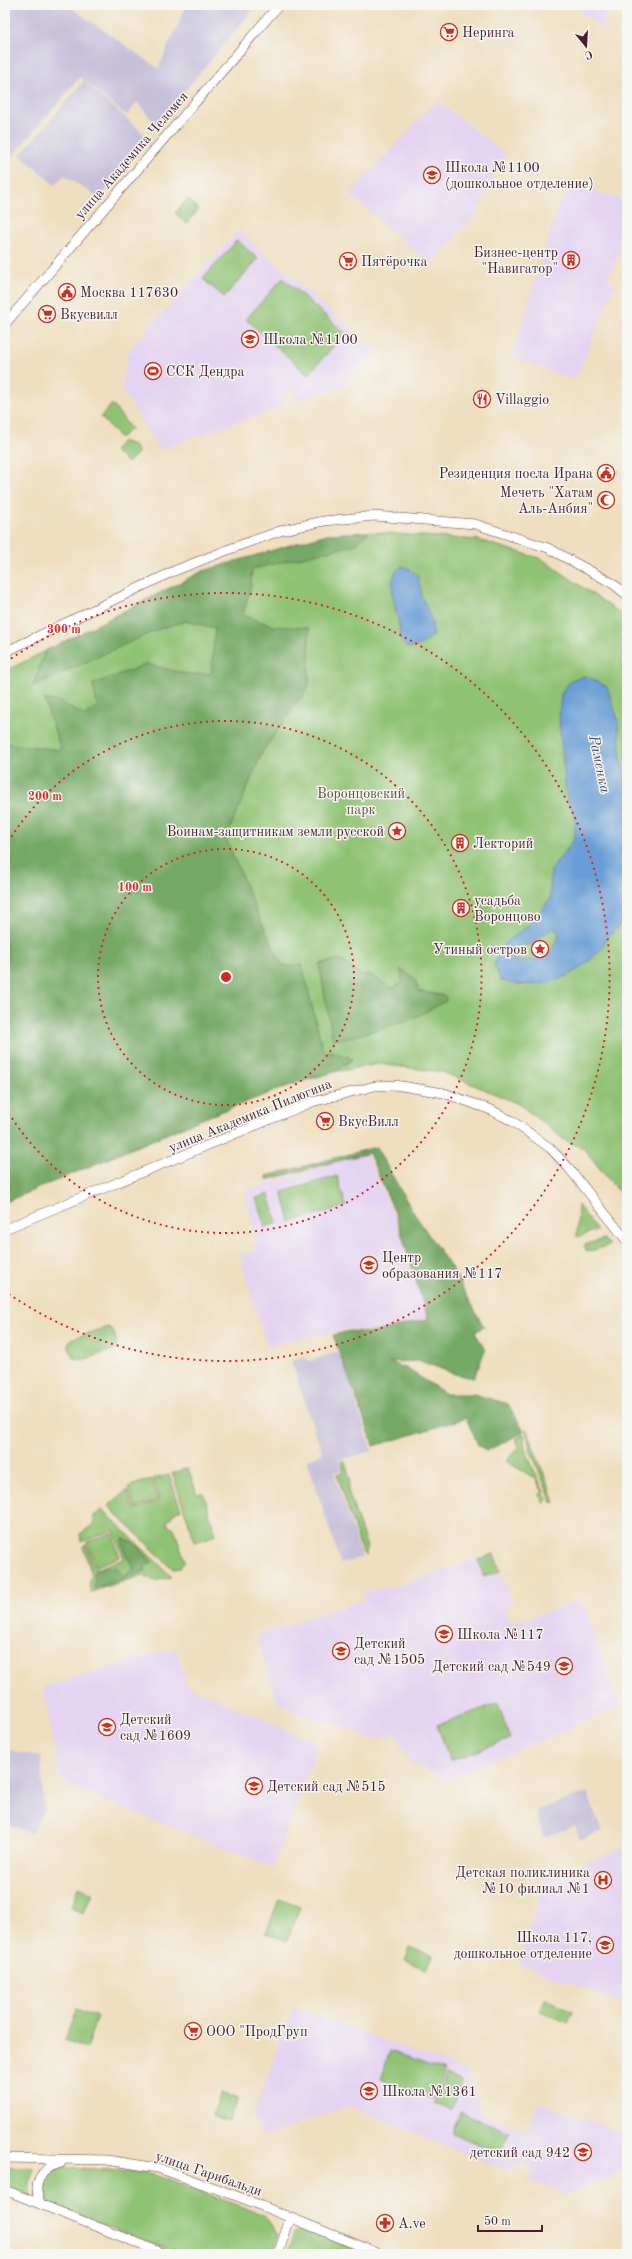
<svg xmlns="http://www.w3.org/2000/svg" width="632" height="2259" font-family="'Old Standard TT',serif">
  <rect width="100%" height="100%" fill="#f6f6f2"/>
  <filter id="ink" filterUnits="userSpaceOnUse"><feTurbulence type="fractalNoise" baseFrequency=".025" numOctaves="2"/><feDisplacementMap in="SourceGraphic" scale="8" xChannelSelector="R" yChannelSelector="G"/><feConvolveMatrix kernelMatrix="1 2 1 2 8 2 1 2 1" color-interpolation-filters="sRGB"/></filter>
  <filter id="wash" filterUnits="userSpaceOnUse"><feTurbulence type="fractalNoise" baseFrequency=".012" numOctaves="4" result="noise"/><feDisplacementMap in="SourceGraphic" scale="16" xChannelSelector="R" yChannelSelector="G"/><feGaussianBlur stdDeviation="0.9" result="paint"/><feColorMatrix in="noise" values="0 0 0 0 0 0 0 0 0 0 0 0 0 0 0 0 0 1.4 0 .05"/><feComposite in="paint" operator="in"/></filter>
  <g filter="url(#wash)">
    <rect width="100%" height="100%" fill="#efdfc0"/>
    <g fill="#e4d3f1">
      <polygon points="572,5 608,5 601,28"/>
      <polygon points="437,100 506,155 475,214 431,265 350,194"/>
      <polygon points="577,186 627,201 627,233 607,280 615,284 575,380 512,357 560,201"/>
      <polygon points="239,230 376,352 343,385 297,401 293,390 281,395 284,406 159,450 122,389 128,351"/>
      <polygon points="367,1154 395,1218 427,1318 372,1331 350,1328 267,1346 239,1255 257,1250 246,1189"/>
      <polygon points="478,1559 483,1576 500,1571 511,1602 504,1614 516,1622 582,1600 621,1708 573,1724 573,1728 447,1778 410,1763 395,1733 374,1740 329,1720 321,1723 277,1702 256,1635 365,1600 363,1594 384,1587 388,1589"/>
      <polygon points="176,1648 187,1686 318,1744 273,1867 80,1791 60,1779 43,1687"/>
      <polygon points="627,1847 627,2005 519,1964 546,1876"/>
      <polygon points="293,2007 467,2071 482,2114 526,2132 540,2102 627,2135 627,2170 567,2195 529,2179 532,2168 514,2161 510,2172 349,2106 263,2137 253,2116"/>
    </g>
    <g fill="#c6c0d9">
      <polygon points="5,5 67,5 158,68 187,5 257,5 156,125 137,102 127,116 80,77 5,165"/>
      <polygon points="84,81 150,139 99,198 64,175 55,185 20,155"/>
      <polygon points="339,1351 372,1451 340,1460 342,1470 334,1473 362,1557 341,1564 307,1460 322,1453 291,1361 303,1357 310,1361"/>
      <polygon points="5,1749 41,1757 44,1810 31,1834 5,1823"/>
      <polygon points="587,1792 602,1831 580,1840 575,1826 543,1837 536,1811"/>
    </g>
    <g fill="#90c273" stroke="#6d704f">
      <polygon points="188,199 199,209 186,224 175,213"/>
      <polygon points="237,240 258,259 224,297 203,279"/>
      <polygon points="283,278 345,333 308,375 246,319"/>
      <polygon points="112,404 131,429 120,438 101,417"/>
      <polygon points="122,441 134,445 138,453 128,463 114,451"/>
      <polygon points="369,532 478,540 542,559 627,618 627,1202 584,1149 563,1139 519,1104 443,1072 378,1064 334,1072 293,1084 204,1118 5,1202 5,671 204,574 327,534"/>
      <polygon points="337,1176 346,1206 290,1222 282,1192"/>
      <polygon points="269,1194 277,1223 265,1227 256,1198"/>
      <polygon points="578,1205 597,1230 577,1237"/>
      <polygon points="604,1239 610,1245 587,1252 584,1245"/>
      <polygon points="108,1327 113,1330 117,1343 115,1349 82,1360 73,1358 68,1344 71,1339"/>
      <polygon points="526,1429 555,1502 552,1503 530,1449"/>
      <polygon points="524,1434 525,1450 547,1499 544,1504 539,1495 543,1492 536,1479 506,1461 518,1448 517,1438"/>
      <polygon points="345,1461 350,1479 348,1491 367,1547 366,1556 362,1552 337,1474 344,1472 342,1462"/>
      <polygon points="188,1468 197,1494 203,1492 216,1535 195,1542 172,1473"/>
      <polygon points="169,1475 181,1510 177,1510 167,1522 169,1527 174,1528 185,1561 180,1568 173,1569 108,1506 127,1490 134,1510 160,1501 153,1479"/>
      <polygon points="151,1479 158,1500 135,1508 128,1487"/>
      <polygon points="102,1510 107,1514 172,1577 155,1581 143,1575 91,1592 89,1585 92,1575 83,1547 86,1544 95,1569 124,1559 113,1530 81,1542 80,1534 94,1524 94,1516"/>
      <polygon points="112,1533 120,1557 96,1566 87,1542"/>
      <polygon points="494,1554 500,1571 483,1576 478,1559"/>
      <polygon points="498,1703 510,1739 450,1761 437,1725"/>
      <polygon points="79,1887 92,1893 84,1913 71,1908"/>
      <polygon points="279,1899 300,1907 287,1941 266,1933"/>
      <polygon points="410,1947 432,1956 426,1969 405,1961"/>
      <polygon points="545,1999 573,2011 568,2023 540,2011"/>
      <polygon points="76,2009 97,2017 86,2048 65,2040"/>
      <polygon points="390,2051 444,2071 433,2099 380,2079"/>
      <polygon points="445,2075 462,2081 451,2110 434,2103"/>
      <polygon points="221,2093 238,2099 229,2122 212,2116"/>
      <polygon points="461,2112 509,2132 500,2153 452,2133"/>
      <polygon points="5,2167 33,2168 35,2170 30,2183 30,2195 5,2189"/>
      <polygon points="64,2167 149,2173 264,2215 278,2235 272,2254 181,2254 45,2203 40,2188 47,2173"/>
      <polygon points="304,2229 366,2254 287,2254 294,2233"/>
    </g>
    <g fill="#74a865" stroke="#5f6448">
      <polygon points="369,532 357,544 252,569 251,586 243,615 274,626 309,628 309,686 263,751 226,838 257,913 282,965 291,966 302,964 323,1051 335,1052 353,1059 334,1072 293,1084 204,1118 5,1202 5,743 61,750 44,699 60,702 85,716 97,706 93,684 147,664 187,674 211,674 215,628 186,621 159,629 33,686 45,651 203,571 327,534"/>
      <polygon points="339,959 362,976 369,974 392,988 403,983 400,969 414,978 419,991 445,996 446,1001 410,1020 352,1037 333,1040 319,964"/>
      <polygon points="376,1147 413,1212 452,1269 484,1327 475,1332 485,1350 474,1378 455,1374 420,1361 389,1362 406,1368 446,1394 474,1394 508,1404 524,1432 486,1451 478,1445 466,1418 374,1446 333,1335 350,1331 372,1333 428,1319 395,1213 369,1153 267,1180 267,1176"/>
      <path d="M123,1538L138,1546L152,1562L145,1566V1571L94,1589L95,1571L106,1567L116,1568L124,1576L134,1569C128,1556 121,1551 123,1538Z"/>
    </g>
    <g fill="#699dd5" stroke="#5a5e80" fill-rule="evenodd">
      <path d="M403,566L411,570L418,576L422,597L432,621L433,635C425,643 418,647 407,648L400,638C402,621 380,576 403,566Z"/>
      <path d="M586,676L607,687L618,720L621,761L627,781V918C621,925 613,931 607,938C605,942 604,946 601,949C573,980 542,991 501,981L494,964L505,943L531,923L550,899L551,870L575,838V816L566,796L559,717L561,694L571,680ZM554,927L559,934C551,958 539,960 515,962L513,954L521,945L532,944Z"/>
    </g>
  </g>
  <g filter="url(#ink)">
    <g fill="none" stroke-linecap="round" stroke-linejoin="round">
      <g stroke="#633c41" stroke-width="10">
        <g id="minor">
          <polyline points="5,324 279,5"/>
          <polyline points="5,652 174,571 235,547 283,530 324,521 374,516 475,524 548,548 612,583 627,595"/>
          <polyline points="5,1229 312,1102 375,1086 395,1085 444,1093 491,1110 512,1121 550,1148 568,1167 627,1241"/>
          <polyline points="5,2158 107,2160 158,2168 242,2198 380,2254"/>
          <polyline points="5,2190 165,2254"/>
          <path d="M40,2203C32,2183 40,2169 61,2163"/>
          <polyline points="278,2254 290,2219"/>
        </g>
      </g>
      <use href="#minor" stroke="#fff" stroke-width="9"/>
    </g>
  </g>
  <g fill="none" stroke="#d62828" stroke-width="2" stroke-dasharray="2 4">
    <circle cx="226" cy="977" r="128"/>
    <path d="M5 847A256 256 0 1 1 5 1107"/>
    <path d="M6 662A384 384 0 1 1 6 1292"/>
  </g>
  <defs>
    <g id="supermarket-ring" transform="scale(0.9)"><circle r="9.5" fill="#f6f6f2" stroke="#c8321e" stroke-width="1.5"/><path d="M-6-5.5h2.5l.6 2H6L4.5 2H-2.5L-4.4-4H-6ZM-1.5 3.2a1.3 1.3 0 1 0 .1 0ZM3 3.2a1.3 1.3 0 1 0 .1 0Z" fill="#c8321e"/></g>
    <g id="school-ring" transform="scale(0.9)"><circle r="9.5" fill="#f6f6f2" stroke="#c8321e" stroke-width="1.5"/><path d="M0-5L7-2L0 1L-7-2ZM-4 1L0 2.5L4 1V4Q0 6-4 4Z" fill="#c8321e"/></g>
    <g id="building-ring" transform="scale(0.9)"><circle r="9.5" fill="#f6f6f2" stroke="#c8321e" stroke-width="1.5"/><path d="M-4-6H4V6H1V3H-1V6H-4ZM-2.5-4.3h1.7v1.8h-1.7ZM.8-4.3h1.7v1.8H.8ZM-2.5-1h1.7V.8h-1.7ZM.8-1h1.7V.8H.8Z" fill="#c8321e"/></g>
    <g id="civic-ring" transform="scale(0.9)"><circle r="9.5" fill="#f6f6f2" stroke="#c8321e" stroke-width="1.5"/><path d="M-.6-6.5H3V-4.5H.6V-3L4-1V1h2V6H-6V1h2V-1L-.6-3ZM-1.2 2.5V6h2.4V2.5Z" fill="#c8321e"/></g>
    <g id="stadium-ring" transform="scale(0.9)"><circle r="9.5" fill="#f6f6f2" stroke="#c8321e" stroke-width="1.5"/><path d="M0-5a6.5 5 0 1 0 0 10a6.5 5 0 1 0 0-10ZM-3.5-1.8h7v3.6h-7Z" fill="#c8321e"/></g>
    <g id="restaurant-ring" transform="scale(0.9)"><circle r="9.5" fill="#f6f6f2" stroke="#c8321e" stroke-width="1.5"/><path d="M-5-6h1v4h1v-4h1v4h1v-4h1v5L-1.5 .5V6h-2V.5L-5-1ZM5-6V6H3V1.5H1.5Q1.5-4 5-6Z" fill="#c8321e"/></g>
    <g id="mosque-ring" transform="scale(0.9)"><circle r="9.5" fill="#f6f6f2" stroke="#c8321e" stroke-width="1.5"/><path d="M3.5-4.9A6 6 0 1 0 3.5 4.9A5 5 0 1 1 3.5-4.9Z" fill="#c8321e"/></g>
    <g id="sight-ring" transform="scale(0.9)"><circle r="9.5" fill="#f6f6f2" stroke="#c8321e" stroke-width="1.5"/><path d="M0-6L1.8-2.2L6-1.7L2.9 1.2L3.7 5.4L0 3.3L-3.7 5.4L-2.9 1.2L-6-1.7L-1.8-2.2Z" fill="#c8321e"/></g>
    <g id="hospital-ring" transform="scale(0.9)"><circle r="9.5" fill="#f6f6f2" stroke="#c8321e" stroke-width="1.5"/><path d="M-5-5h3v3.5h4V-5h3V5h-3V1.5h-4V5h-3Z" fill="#c8321e"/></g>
    <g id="pharmacy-ring" transform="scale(0.9)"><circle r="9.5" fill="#f6f6f2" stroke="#c8321e" stroke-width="1.5"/><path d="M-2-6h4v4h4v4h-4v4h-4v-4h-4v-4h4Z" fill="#c8321e"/></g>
  </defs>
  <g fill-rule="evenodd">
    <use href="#supermarket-ring" x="449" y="32"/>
    <use href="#school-ring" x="432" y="175"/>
    <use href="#building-ring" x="571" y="260"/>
    <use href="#supermarket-ring" x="348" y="261"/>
    <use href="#civic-ring" x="67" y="292"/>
    <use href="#supermarket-ring" x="47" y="314"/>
    <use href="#school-ring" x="250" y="339"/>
    <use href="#stadium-ring" x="153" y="371"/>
    <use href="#restaurant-ring" x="482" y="399"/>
    <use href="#civic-ring" x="606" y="473"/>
    <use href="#mosque-ring" x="606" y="500"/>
    <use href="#sight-ring" x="397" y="831"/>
    <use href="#building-ring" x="460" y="843"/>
    <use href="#building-ring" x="461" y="908"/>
    <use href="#sight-ring" x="540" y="949"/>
    <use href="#supermarket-ring" x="325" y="1121"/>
    <use href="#school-ring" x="369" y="1265"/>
    <use href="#school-ring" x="444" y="1634"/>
    <use href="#school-ring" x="341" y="1651"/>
    <use href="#school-ring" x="564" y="1666"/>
    <use href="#school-ring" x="107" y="1727"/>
    <use href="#school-ring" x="254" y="1786"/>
    <use href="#hospital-ring" x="603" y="1880"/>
    <use href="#school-ring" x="605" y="1945"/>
    <use href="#supermarket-ring" x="193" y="2031"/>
    <use href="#school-ring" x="369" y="2091"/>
    <use href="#school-ring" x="583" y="2152"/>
    <use href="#pharmacy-ring" x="385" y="2223"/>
  </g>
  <g text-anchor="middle" stroke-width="3" stroke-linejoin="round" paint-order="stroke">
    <g font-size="14" fill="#4a1f2b" stroke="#f6f6f2" text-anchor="start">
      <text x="462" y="37">Неринга</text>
      <text x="445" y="172">Школа №1100<tspan x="445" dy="16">(дошкольное отделение)</tspan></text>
      <text x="558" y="257" text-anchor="end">Бизнеc-центр<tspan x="558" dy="16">"Навигатор"</tspan></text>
      <text x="361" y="266">Пятёрочка</text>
      <text x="80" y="297">Москва 117630</text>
      <text x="60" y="319">Вкусвилл</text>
      <text x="263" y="344">Школа №1100</text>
      <text x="166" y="376">ССК Дендра</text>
      <text x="495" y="404">Villaggio</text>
      <text x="593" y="478" text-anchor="end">Резиденция посла Ирана</text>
      <text x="593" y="497" text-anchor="end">Мечеть "Хатам<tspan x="593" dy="16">Аль-Анбия"</tspan></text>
      <text x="384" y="836" text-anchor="end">Воинам-защитникам земли русской</text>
      <text x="473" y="848">Лекторий</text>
      <text x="474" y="905">усадьба<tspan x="474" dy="16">Воронцово</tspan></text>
      <text x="527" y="954" text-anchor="end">Утиный остров</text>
      <text x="338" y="1126">ВкусВилл</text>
      <text x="382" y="1262">Центр<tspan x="382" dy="16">образования №117</tspan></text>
      <text x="457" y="1639">Школа №117</text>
      <text x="354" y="1648">Детский<tspan x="354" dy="16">сад №1505</tspan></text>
      <text x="551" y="1671" text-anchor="end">Детский сад №549</text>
      <text x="120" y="1724">Детский<tspan x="120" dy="16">сад №1609</tspan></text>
      <text x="267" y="1791">Детский сад №515</text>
      <text x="590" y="1877" text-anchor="end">Детская поликлиника<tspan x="590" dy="16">№10 филиал №1</tspan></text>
      <text x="592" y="1942" text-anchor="end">Школа 117,<tspan x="592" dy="16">дошкольное отделение</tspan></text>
      <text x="206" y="2036">ООО "ПродГруп</text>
      <text x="382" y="2096">Школа №1361</text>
      <text x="570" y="2157" text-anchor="end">детский сад 942</text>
      <text x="398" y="2228">A.ve</text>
    </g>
    <g font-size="14" fill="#4a1f2b" stroke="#f6f6f2">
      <text transform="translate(131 155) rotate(-49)" y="5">улица Академика Челомея</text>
      <text transform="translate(250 1115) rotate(-22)" y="5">улица Академика Пилюгина</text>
      <text transform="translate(209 2173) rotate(19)" y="5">улица Гарибальди</text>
    </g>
    <g font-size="14" fill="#5f5041" stroke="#f6f6f2">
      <text x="361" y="798">Воронцовский<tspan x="361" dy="16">парк</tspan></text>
    </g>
    <g font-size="15" font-style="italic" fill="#56516f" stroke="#f6f6f2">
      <text transform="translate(600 764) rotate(78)" y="5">Раменка</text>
    </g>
  </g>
  <circle cx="226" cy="977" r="6" fill="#d62828" stroke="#f6f6f2" stroke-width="2"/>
  <g font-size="12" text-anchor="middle" font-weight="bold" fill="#d62828" stroke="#f6f6f2" stroke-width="3" stroke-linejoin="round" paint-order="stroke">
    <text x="64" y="633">300 m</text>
    <text x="45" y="800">200 m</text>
    <text x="135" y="891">100 m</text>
  </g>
  <rect width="632" height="2259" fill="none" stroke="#f6f6f2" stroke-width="20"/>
  <g transform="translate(586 46) rotate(162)" stroke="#f6f6f2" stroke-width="3" paint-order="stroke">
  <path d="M0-3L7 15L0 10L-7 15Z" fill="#4a1f2b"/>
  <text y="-6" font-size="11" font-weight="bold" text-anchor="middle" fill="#4a1f2b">С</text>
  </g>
  <path d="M478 2225v6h64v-6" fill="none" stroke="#4a1f2b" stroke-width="2"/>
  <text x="484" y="2225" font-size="12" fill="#4a1f2b" stroke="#f6f6f2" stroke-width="3" paint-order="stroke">50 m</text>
</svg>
